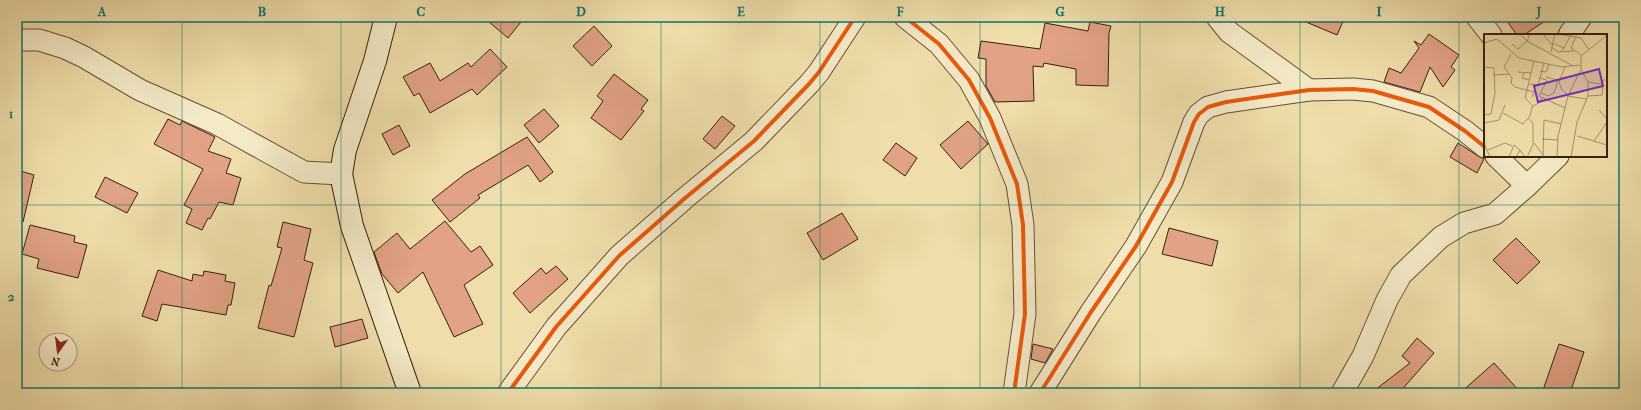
<svg xmlns="http://www.w3.org/2000/svg" width="1641" height="410" font-family="'IM FELL French Canon',serif">
  <rect width="100%" height="100%" fill="#efdeab"/>
  <filter id="stains"><feTurbulence type="fractalNoise" baseFrequency=".005" numOctaves="4"/><feColorMatrix values="0 0 0 0 .2 0 0 0 0 .09 0 0 0 0 .02 0 0 0 .5 -.17"/></filter>
  <radialGradient id="worn" r=".72"><stop offset=".6" stop-color="#630" stop-opacity="0"/><stop offset="1" stop-color="#630" stop-opacity=".3"/></radialGradient>
  <g fill="#e1a285" stroke="#372208">
    <polygon points="483,17 525,17 508,38"/>
    <polygon points="1294,17 1345,17 1337,35"/>
    <polygon points="1504,17 1551,17 1524,35 1517,35"/>
    <polygon points="1090,22 1111,26 1109,33 1108,86 1076,85 1076,69 1044,63 1043,67 1033,66 1034,101 995,102 986,86 986,59 978,58 981,41 1040,49 1045,23 1088,31"/>
    <polygon points="594,26 612,46 592,66 573,46"/>
    <polygon points="1429,34 1459,55 1451,67 1455,70 1443,87 1430,67 1420,92 1384,82 1389,68 1401,73 1419,48 1414,41 1421,45"/>
    <polygon points="490,49 507,67 477,95 472,89 430,113 419,93 414,96 403,77 430,63 440,81 468,63 471,67"/>
    <polygon points="614,74 648,100 641,109 644,111 621,140 591,118 603,101 597,96"/>
    <polygon points="544,109 559,126 539,143 524,125"/>
    <polygon points="722,116 735,126 715,149 703,139"/>
    <polygon points="168,119 180,125 182,121 215,137 208,151 231,159 226,173 241,178 233,205 219,202 210,219 208,218 202,230 186,223 192,209 184,205 203,169 154,144"/>
    <polygon points="968,121 988,144 961,169 940,145"/>
    <polygon points="399,125 410,146 393,155 382,134"/>
    <polygon points="527,137 553,172 540,182 528,165 478,195 480,198 450,222 432,200 465,174"/>
    <polygon points="896,143 917,158 905,176 883,160"/>
    <polygon points="1458,143 1478,156 1484,159 1477,173 1450,157"/>
    <polygon points="17,170 34,175 23,222 17,221"/>
    <polygon points="105,177 138,193 127,213 95,197"/>
    <polygon points="842,213 858,239 823,260 807,233"/>
    <polygon points="445,221 471,252 480,246 493,265 464,285 483,324 454,337 423,272 398,293 382,274 374,252 397,233 410,249"/>
    <polygon points="283,222 311,229 304,260 313,263 294,337 258,328 269,285 271,286 282,248 277,247"/>
    <polygon points="30,225 75,236 74,242 87,245 78,278 37,268 39,259 22,254"/>
    <polygon points="1169,228 1218,241 1212,266 1162,254"/>
    <polygon points="1516,238 1540,262 1517,284 1493,260"/>
    <polygon points="556,266 568,279 530,313 513,293 541,268 546,274"/>
    <polygon points="158,270 192,281 193,274 203,276 204,271 226,275 225,281 235,283 231,305 228,305 226,315 162,304 157,321 142,316"/>
    <polygon points="362,319 368,338 335,347 330,327"/>
    <polygon points="1417,338 1434,353 1399,393 1371,393 1410,363 1402,356"/>
    <polygon points="1033,344 1053,349 1045,363 1031,359"/>
    <polygon points="1559,344 1584,352 1570,393 1542,393"/>
    <polygon points="1494,363 1521,393 1460,393"/>
  </g>
  <g fill="none" stroke-linecap="round" stroke-linejoin="round">
    <g stroke="#655131" stroke-width="23">
      <g id="street">
        <polyline points="905,17 939,44 969,80 990,118 1017,184 1023,225 1025,314 1014,393"/>
        <polyline points="1217,17 1229,32 1309,90"/>
        <polyline points="1477,17 1491,35"/>
        <polyline points="1569,35 1581,17"/>
        <polyline points="17,40 39,40 65,48 84,57 140,90 217,124 304,172 341,174"/>
        <polyline points="1496,156 1527,186"/>
        <polyline points="508,393 556,327 619,256 684,199 754,141 809,84 819,72 855,17"/>
        <polyline points="1040,393 1091,312 1136,246 1172,182 1194,122 1199,114 1208,107 1226,102 1309,90 1353,89 1373,91 1429,107 1465,131 1485,147"/>
        <polyline points="1342,393 1363,356 1387,300 1401,275 1441,237 1464,223 1495,214 1527,186 1558,156"/>
      </g>
    </g>
    <g stroke="#372208" stroke-width="24">
      <polyline id="secondary" points="386,17 375,61 345,150 341,174 352,226 410,393"/>
    </g>
    <use href="#street" stroke="#f5eac8" stroke-width="21"/>
    <use href="#secondary" stroke="#f5eac8" stroke-width="22"/>
    <g stroke="#f5eac8" stroke-width="6">
      <g id="cycleway">
        <polyline points="905,17 939,44 969,80 990,118 1017,184 1023,225 1025,314 1014,393"/>
        <polyline points="508,393 556,327 619,256 684,199 754,141 809,84 819,72 855,17"/>
        <polyline points="1040,393 1091,312 1136,246 1172,182 1194,122 1199,114 1208,107 1226,102 1309,90 1353,89 1373,91 1429,107 1465,131 1485,147"/>
      </g>
    </g>
    <use href="#cycleway" stroke="#e8590c" stroke-width="4"/>
  </g>
  <path fill="none" stroke="#0f766e" stroke-width="1" stroke-opacity="0.55" d="M182,17V393M341,17V393M501,17V393M661,17V393M820,17V393M980,17V393M1140,17V393M1300,17V393M1459,17V393M17,205H1624"/>
  <g transform="translate(1484 34)">
    <rect width="123" height="123" fill="#efdeab"/>
    <path fill="none" stroke="#a5936a" stroke-width="1" d="M36,0L43,7L89,32M59,0L68,11M74,0L97,4L105,16M92,2L87,14L97,21M0,9L13,5L35,24L78,33L96,31M68,9L80,14M28,10L34,15L43,7L46,0M67,13L74,18L90,17M78,17L87,1M67,18L71,0M27,20L20,33L28,44L27,49L31,53L50,58L48,63M0,33L10,34L11,59L7,80L0,81M81,33L75,48L78,56L84,61M56,37L62,38L65,30M34,38L47,39M40,39L38,44L46,46M9,41L25,40M62,43L74,46M55,44L63,46L55,62L81,74M104,48L117,50L121,45M46,50L54,51L60,29M57,59L64,62L70,59L74,46M84,62L102,65M104,62L118,61L119,50M49,72L41,64L50,27M115,76L123,85M19,79L39,90L46,82L48,73L56,68L58,64M0,89L15,86L21,71M93,102L123,111M58,105L74,106M110,107L123,88M0,109L6,123M50,109L59,121M4,116L21,109L28,112M25,123L30,111L36,116M32,123L36,116L41,123M43,123L49,111V89L44,84M59,123L60,86L77,90M73,123L74,102L84,62L96,37M87,123L93,88L104,62V48L97,36V22L123,1"/>
    <path fill="#7b2cbf" fill-opacity="0.15" stroke="#7b2cbf" stroke-width="2" d="M115,35L119,52L54,68L50,52Z"/>
    <rect width="123" height="123" fill="none" stroke="#372208" stroke-width="2"/>
  </g>
  <rect width="1641" height="410" fill="none" stroke="#efdeab" stroke-width="44"/>
  <g transform="translate(58 352) rotate(194)"><circle r="19" fill="#f5eac8" stroke="#a99a7b"/>
  <path d="M0-3L7 15L0 10L-7 15Z" fill="#8f2418"/>
  <text y="-6" font-size="11" font-weight="bold" text-anchor="middle" fill="#372208">N</text>
  </g>
  <rect x="22" y="22" width="1597" height="366" fill="none" stroke="#0f766e" stroke-width="1.5"/>
  <g font-size="13" text-anchor="middle" font-weight="bold" fill="#0f766e">
    <text x="102" y="16">A</text>
    <text x="262" y="16">B</text>
    <text x="421" y="16">C</text>
    <text x="581" y="16">D</text>
    <text x="741" y="16">E</text>
    <text x="900" y="16">F</text>
    <text x="1060" y="16">G</text>
    <text x="1220" y="16">H</text>
    <text x="1379" y="16">I</text>
    <text x="1539" y="16">J</text>
    <text x="11" y="118">1</text>
    <text x="11" y="301">2</text>
  </g>
  <rect width="100%" height="100%" filter="url(#stains)"/>
  <rect width="100%" height="100%" fill="url(#worn)"/>
</svg>
